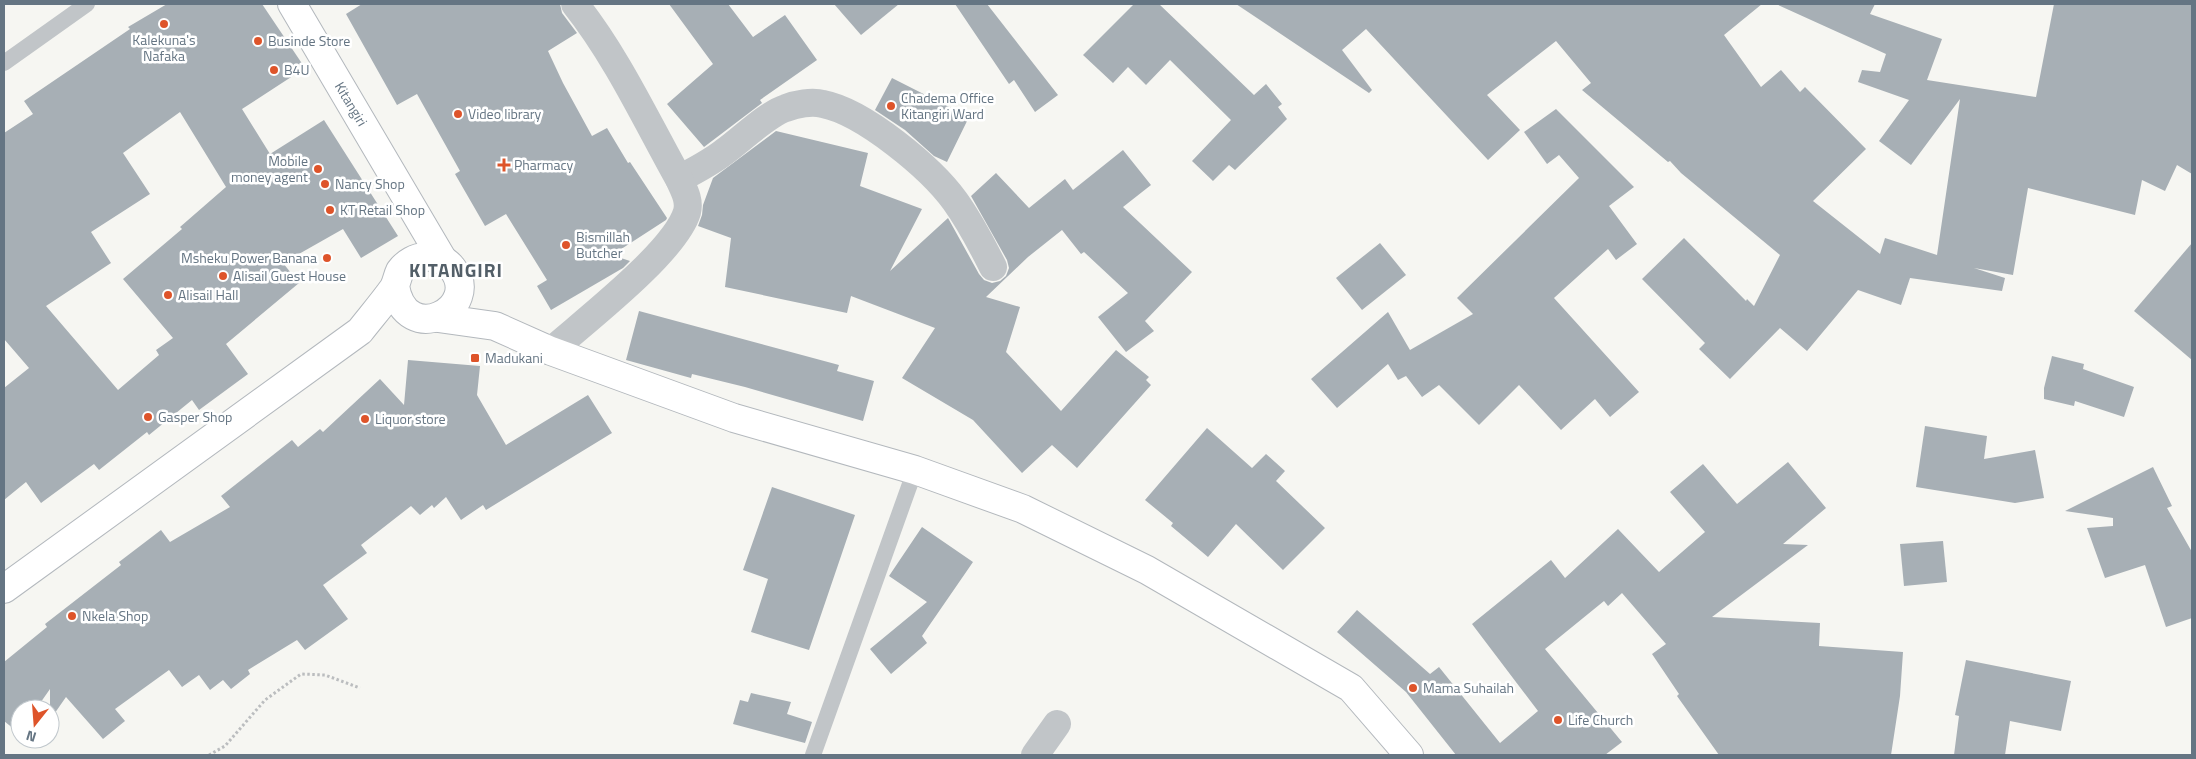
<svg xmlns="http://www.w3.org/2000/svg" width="2196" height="759" font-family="'Titillium Web',sans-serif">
  <rect width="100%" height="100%" fill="#f6f6f2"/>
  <g fill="#a7afb5" fill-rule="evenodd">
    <path d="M167,4H262L305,68L242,109L270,154L324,120L398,236L361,258L343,229L283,263L299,283L226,344L248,374L199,410L192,400L149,435L147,432L99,470L94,464L41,503L26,482L4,500V388L29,368L4,339V133L33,114L24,101L130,29L128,27ZM180,112L226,187L180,227L182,229L123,279L173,338L156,350L159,355L118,390L46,306L111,263L91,232L150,194L123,153Z"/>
    <polygon points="362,4 560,4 562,13 577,33 548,51 563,83 592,136 607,128 628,163 630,162 667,218 666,220 612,255 630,261 623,268 551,310 537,286 547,280 506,214 485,226 455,174 460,171 417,94 397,105 346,14"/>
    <polygon points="669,4 728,4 753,37 785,15 817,60 760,100 762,103 704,147 667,104 713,64"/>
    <polygon points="834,4 899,4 861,35"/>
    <polygon points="955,4 987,4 1058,95 1035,112 1014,80 1009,84"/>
    <polygon points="1134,4 1159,4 1254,95 1266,84 1282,104 1278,107 1287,119 1235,170 1229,165 1213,181 1192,161 1231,120 1170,60 1146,85 1128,67 1113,83 1083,55"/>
    <polygon points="1236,4 1762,4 1724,35 1761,87 1781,70 1800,92 1805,87 1866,149 1813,201 1880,254 1885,238 1937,255 1960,99 1911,165 1879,141 1909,100 1858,82 1862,70 1880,72 1886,54 1776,4 1875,4 1870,14 1942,39 1927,80 2036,97 2054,4 2192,4 2192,174 2177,165 2165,191 2142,180 2135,215 2028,188 2013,275 1974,268 2005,278 2002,291 1910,278 1901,305 1858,290 1807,351 1780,328 1730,379 1699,349 1705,343 1642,279 1684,238 1746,301 1747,299 1754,306 1780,255 1681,173 1670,161 1668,162 1582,90 1591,83 1556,41 1487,95 1520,130 1488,160 1366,29 1342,50 1372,90 1369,93"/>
    <polygon points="892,78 969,117 947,162 934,156 905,130 875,110"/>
    <polygon points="1556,109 1634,187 1609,206 1637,244 1616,260 1608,249 1554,298 1639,392 1610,417 1595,399 1561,430 1519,385 1479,425 1439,385 1422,397 1406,376 1398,380 1388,364 1337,408 1311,379 1388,312 1410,350 1473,314 1457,298 1579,178 1559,155 1547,164 1524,132"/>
    <polygon points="776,131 868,153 860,186 922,209 890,271 948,218 979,274 984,280 992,283 1000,281 1006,276 1009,268 1007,260 971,196 996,173 1029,208 1065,179 1073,190 1123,150 1151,185 1123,207 1192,272 1145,321 1154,331 1126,352 1098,317 1128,293 1084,252 1081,254 1062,230 1028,257 986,297 1020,307 1006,352 1061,411 1116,350 1149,377 1146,380 1151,385 1077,468 1052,445 1022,473 973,420 902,378 935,328 851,296 847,313 725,287 731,238 698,226 702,215 703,205 713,178"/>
    <polygon points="1380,243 1406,275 1362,310 1336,278"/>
    <polygon points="2192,243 2192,360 2134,311"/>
    <polygon points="639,311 839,365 837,371 874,381 863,421 745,387 692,374 691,378 626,360"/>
    <polygon points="2052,356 2084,364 2083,369 2134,387 2124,417 2075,401 2074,406 2044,399 2044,388"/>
    <polygon points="408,360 480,366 477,395 506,445 588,395 612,433 486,510 483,505 461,520 446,497 434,508 432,505 420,515 411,506 361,545 367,553 323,585 348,619 305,650 297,640 248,670 250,674 231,689 223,680 210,690 199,675 182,687 169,670 115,709 125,721 103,739 66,697 50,720 50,689 36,709 20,709 19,733 4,721 4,662 47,627 45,624 121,565 119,562 161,530 170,542 230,507 221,496 292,440 298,447 320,429 323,432 380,379 404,405"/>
    <polygon points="1925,426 1987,436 1984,459 2035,450 2044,498 2015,503 1916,487"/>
    <polygon points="1207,428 1252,468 1266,454 1285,471 1276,481 1325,528 1283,570 1236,524 1208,557 1171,526 1173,523 1145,500"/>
    <polygon points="1788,462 1826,508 1783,544 1808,545 1712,617 1820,623 1819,646 1903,652 1900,696 1891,755 1719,755 1677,696 1679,694 1652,654 1666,644 1622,593 1608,606 1604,601 1545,649 1622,742 1605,755 1456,755 1406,692 1337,632 1357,610 1430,674 1439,667 1500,743 1538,711 1472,624 1551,560 1565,578 1618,529 1659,572 1705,532 1670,492 1703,464 1737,504"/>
    <polygon points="2153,467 2172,506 2167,508 2192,552 2192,618 2166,627 2145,565 2105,578 2087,528 2113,526 2113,518 2065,511"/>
    <polygon points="772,487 855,515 809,650 751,632 768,579 743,570"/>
    <polygon points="922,527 973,562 922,636 927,643 891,674 870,649 927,602 889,576"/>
    <polygon points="1943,541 1947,582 1904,586 1900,544"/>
    <polygon points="1966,660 2071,681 2061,731 2010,721 2005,755 1954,755 1959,716 1955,715"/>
    <polygon points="751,693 791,702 787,714 812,722 805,743 733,724 740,700 748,702"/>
  </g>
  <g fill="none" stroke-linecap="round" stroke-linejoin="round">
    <g stroke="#b3b8bd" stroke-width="30">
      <g id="secondary">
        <polyline points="292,4 443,260"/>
        <polyline points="438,318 495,326 551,351 734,418 915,470 1023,509 1147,570 1351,688 1409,755"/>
        <path d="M4,589L360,331C371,317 383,303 393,289C397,283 397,277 400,271C412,254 439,251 452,268C484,307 406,350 395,286"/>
      </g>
    </g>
    <polyline stroke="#bbbdbf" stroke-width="3" stroke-dasharray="2.5 2.5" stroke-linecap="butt" points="209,755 225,746 265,700 301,674 325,675 360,688"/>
    <g stroke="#c1c5c8" stroke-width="16">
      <polyline points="4,63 87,4"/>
      <polyline points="813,755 915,470"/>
    </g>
    <g stroke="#c1c5c8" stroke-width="28">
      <path d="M679,179C694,171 710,163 724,152C741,140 767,114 786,108C796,104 812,101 823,104C864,112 931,168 955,201C970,222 982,245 993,267"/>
      <path d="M551,351C585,321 675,252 687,212C690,200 684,190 679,179C646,120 617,57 575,4"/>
      <polyline points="1035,755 1057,724"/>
    </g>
    <use href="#secondary" stroke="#fff" stroke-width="28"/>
  </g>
  <g fill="#de542a" stroke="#fff" stroke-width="2">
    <circle cx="164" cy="24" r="5"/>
    <circle cx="258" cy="41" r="5"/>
    <circle cx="274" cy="70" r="5"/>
    <circle cx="891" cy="106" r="5"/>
    <circle cx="458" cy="114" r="5"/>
    <path d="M501.5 157.5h5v5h5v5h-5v5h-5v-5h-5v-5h5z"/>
    <circle cx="318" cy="169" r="5"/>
    <circle cx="325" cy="184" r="5"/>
    <circle cx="330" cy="210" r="5"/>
    <circle cx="566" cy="245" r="5"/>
    <circle cx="327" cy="258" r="5"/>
    <circle cx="223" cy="276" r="5"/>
    <circle cx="168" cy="295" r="5"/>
    <rect x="470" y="353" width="10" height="10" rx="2.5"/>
    <circle cx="148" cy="417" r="5"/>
    <circle cx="365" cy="419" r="5"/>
    <circle cx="72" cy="616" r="5"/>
    <circle cx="1413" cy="688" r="5"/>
    <circle cx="1558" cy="720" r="5"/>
  </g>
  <g text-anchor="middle" stroke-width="5" stroke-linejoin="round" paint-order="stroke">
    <g font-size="14" fill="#657583" stroke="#fff" text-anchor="start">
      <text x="164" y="45" text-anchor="middle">Kalekuna's<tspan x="164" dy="16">Nafaka</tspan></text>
      <text x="268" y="46">Businde Store</text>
      <text x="284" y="75">B4U</text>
      <text x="901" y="103">Chadema Office<tspan x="901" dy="16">Kitangiri Ward</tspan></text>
      <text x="468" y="119">Video library</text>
      <text x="308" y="166" text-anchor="end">Mobile<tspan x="308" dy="16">money agent</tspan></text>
      <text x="514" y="170">Pharmacy</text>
      <text x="335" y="189">Nancy Shop</text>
      <text x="340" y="215">KT Retail Shop</text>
      <text x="576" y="242">Bismillah<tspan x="576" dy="16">Butcher</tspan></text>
      <text x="317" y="263" text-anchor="end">Msheku Power Banana</text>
      <text x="233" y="281">Alisail Guest House</text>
      <text x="178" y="300">Alisail Hall</text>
      <text x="485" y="363">Madukani</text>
      <text x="158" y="422">Gasper Shop</text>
      <text x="375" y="424">Liquor store</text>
      <text x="82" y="621">Nkela Shop</text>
      <text x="1423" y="693">Mama Suhailah</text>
      <text x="1568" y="725">Life Church</text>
    </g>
    <g font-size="14" fill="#657583" stroke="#fff">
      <text transform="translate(351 104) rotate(59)" y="5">Kitangiri</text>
    </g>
    <g font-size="19" font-weight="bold" letter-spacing="1" fill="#535f68" stroke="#fff">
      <text x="456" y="277">KITANGIRI</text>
    </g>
  </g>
  <rect width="2196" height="759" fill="none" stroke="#657583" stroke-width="10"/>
  <g transform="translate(35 724) rotate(197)"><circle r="24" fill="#ffffff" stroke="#c1c8cd"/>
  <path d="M0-4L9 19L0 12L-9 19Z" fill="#de542a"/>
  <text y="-8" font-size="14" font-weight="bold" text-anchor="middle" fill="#657583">N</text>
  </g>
</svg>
